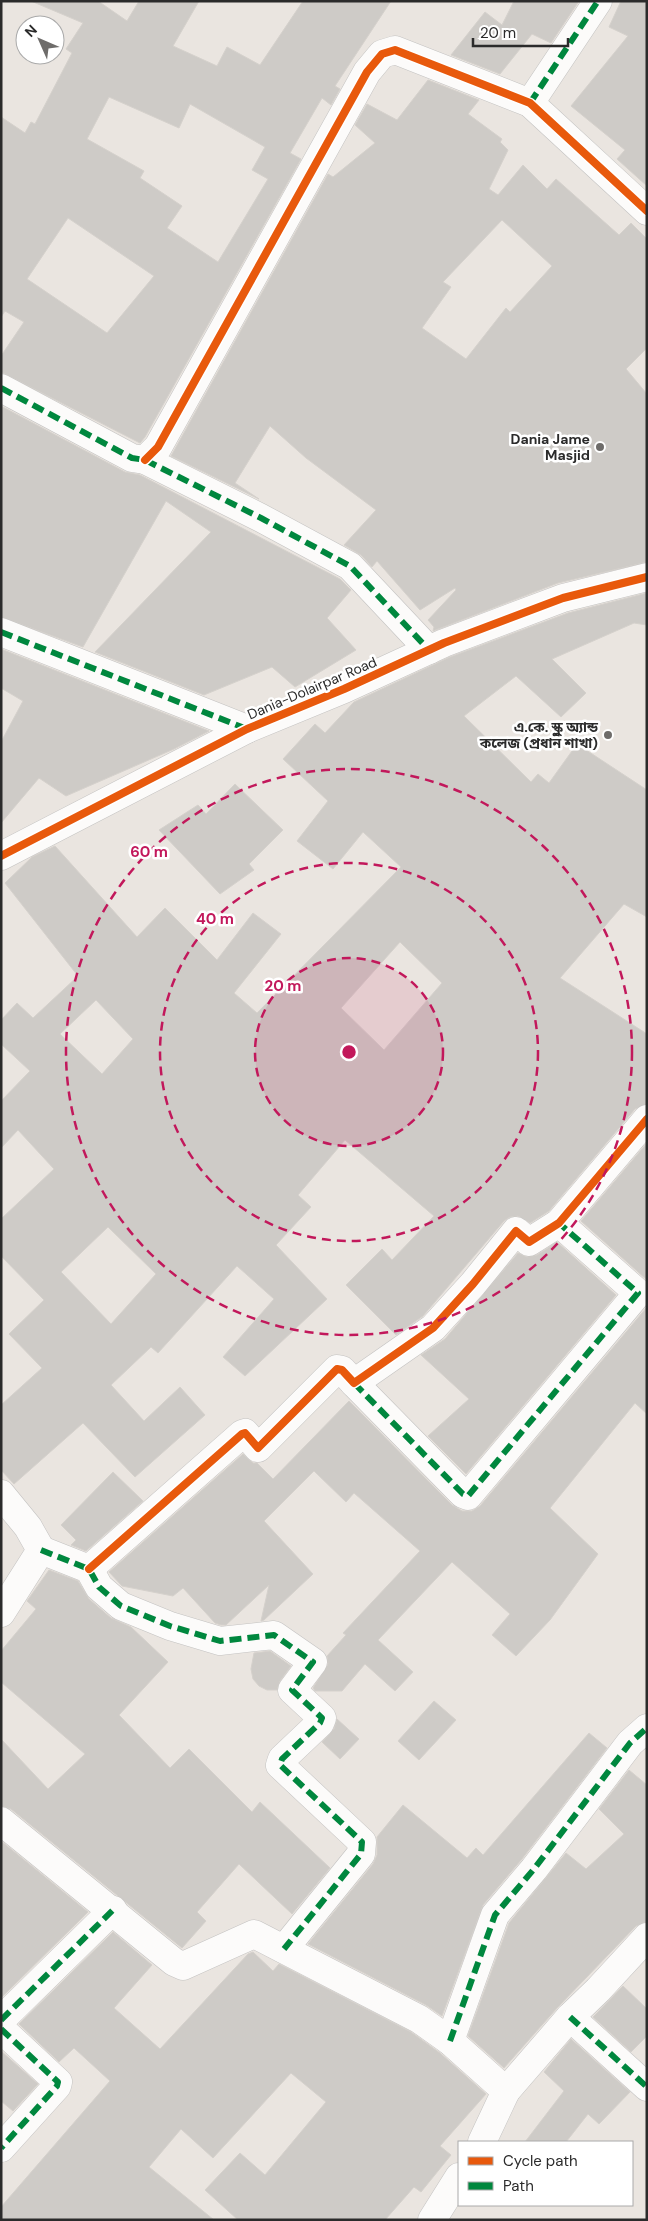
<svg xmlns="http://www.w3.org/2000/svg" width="648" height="2221" font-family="'DM Sans','Noto Sans Bengali',sans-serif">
  <rect width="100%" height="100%" fill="#eae5e0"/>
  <g fill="#cecbc7" stroke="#d5d1cc" fill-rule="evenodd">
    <path d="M31,1H98L127,21L139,1H199L173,46L217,66L227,47L260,65L303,1H391L335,86L340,89L331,105L322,98L290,153L301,159L145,437L140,443L1,372V356L24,322L5,311L1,317V117L25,133L31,122L35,124L72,53L66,49L83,23ZM109,97L179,128L190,104L265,147L252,170L268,179L218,262L167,228L182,206L140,178L144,171L87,139ZM68,218L154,276L107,333L27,279Z"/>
    <polygon points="514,1 579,1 551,43 532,34 500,74 451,55 485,12 502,25"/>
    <polygon points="621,1 647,1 647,186 617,159 625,150 571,106 628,36 609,27"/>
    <path d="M428,80L479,100L468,114L502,139L500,142L508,150L489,189L498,195L523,165L547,189L556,179L619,235L631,223L647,239V348L626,369L647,394V562L558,583L433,631L434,627L428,620L456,590L455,588L420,610L377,561L372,567L361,555L344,545L376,510L306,458L270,426L235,483L259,499L171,456L328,174L333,177L375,143L355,125L367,104L397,120ZM502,220L552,266L510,312L506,308L466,359L422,328L451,287L443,282Z"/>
    <polygon points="1,406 125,472 140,475 340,579 351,590 327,618 356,650 295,687 272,667 204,695 95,652 211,532 166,501 83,647 1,617"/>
    <path d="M647,593V625L634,623L552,659L586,693L561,717L516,676L464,716L531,782L538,774L549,783L577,744L647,790V917L624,904L560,978L647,1034V1104L635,1109L549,1211L530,1223L518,1216L510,1217L504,1221L423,1316L396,1335L346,1285L382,1249L392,1260L434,1216L345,1140L298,1195L311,1207L276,1245L327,1299L245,1376L223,1357L274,1299L237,1266L158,1353L151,1347L111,1385L144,1421L180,1387L205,1415L135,1477L83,1423L14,1484L1,1470V1405L42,1368L9,1334L44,1300L1,1256V1219L54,1169L18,1130L1,1148V1101L30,1071L1,1044V1020L17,1003L33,1018L78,976L5,883L32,857L55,846L137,937L165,908L217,960L253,913L281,934L234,993L257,1013L401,867L363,832L333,869L297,841L328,801L283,759L315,724L325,733L354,702L450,657L568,613ZM400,942L442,983L384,1050L341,1008ZM96,1000L133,1039L102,1074L60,1034ZM108,1227L156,1274L111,1324L61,1272Z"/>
    <polygon points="1,649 209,731 174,749 66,796 39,778 1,823 1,742 23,701 1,688"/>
    <polygon points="235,784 283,830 249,864 254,870 220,894 159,830 198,805 206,814"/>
    <polygon points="647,1143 647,1280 581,1221"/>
    <polygon points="557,1242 616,1295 466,1474 428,1436 469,1399 421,1355 445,1339 518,1253 527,1257 537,1255"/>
    <polygon points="647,1307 647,1414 635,1403 550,1508 598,1554 550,1620 516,1656 492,1635 510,1614 452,1562 378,1640 413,1672 395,1691 365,1664 342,1691 315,1691 313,1688 328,1664 327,1656 346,1635 343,1633 420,1551 354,1493 346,1502 314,1471 264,1521 313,1574 264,1620 261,1621 269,1585 226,1625 221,1625 215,1623 183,1588 173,1596 122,1586 109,1572 243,1454 253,1463 257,1463 273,1479 349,1401 452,1505 462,1511 472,1511 480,1506"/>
    <polygon points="113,1472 143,1501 86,1551 71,1545 76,1540 61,1525"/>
    <polygon points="49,1570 78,1581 89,1599 111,1618 131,1627 168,1662 119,1715 170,1768 189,1749 252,1812 260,1802 330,1868 292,1914 239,1864 197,1912 206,1921 182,1948 11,1809 1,1806 1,1739 48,1789 85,1754 1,1682 1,1651 36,1609 27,1601"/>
    <polygon points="270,1651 291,1666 280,1681 277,1690 267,1690 259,1686 253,1679 251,1669 254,1653"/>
    <polygon points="434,1701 456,1720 419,1760 398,1741"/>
    <polygon points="337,1719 359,1739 340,1759 322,1742 334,1729"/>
    <polygon points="589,1733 607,1748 522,1859 483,1905 442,2016 426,2005 308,1944 373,1864 377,1855 377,1837 403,1805 467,1858 476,1848 483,1855"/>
    <polygon points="629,1770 647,1785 647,1922 636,1926 558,2007 504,2068 468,2036 509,1923 566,1853 586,1869 624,1834 599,1809"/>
    <polygon points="1,1841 88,1912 1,1998"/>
    <polygon points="113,1932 152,1965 114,2008 160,2049 248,1954 253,1952 273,1971 279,1964 411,2032 440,2053 486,2094 440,2146 451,2155 421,2192 414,2187 385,2220 238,2220 205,2190 240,2153 265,2175 326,2102 291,2073 213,2158 181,2129 149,2167 214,2220 1,2220 1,2207 110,2081 74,2048 59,2062 19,2024"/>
    <polygon points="623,1986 647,2009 647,2036 631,2052 593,2017"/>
    <polygon points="571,2039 630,2092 599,2124 588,2114 566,2142 525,2142 564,2091 544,2072"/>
    <polygon points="1,2051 38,2084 13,2111 1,2101"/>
  </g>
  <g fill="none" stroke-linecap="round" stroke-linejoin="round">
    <g stroke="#c3c2c1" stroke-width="29">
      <g id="minor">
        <polyline points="530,103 598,1"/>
        <polyline points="1,388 132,458 145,460 261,518 350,566 429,650"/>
        <polyline points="145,460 158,447 367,72 382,54 395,50 530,103 647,211"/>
        <polyline points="1,632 247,729"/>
        <polyline points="1,856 247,729 344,689 444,643 563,598 647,577"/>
        <polyline points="354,1383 463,1494 468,1496 638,1293 559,1223"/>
        <polyline points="1,1494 28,1527 41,1550 1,1613"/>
        <polyline points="41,1550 89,1569 99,1587 121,1606 170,1626 220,1641 274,1635 313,1662 292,1690 322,1718 320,1723 282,1759 280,1765 362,1842 361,1854 284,1949"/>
        <polyline points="89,1569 242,1434 245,1433 258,1448 337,1369 342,1370 354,1383 433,1328 473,1284 516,1231 529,1242 559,1223 647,1119"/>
        <polyline points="1,1821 174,1962 183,1966 254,1934 419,2019 450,2041 506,2091 482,2142"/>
        <polyline points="570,2017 647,2087"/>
        <polyline points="1,2020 113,1910"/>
        <polyline points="1,2029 58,2082 57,2086 1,2148"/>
        <polyline points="450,2041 495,1915 534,1869 630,1743 647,1728"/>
        <polyline points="506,2091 570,2017 598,1990 647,1937"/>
        <polyline points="432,2220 459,2177"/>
      </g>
    </g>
    <use href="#minor" stroke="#fcfbfa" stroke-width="28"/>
    <g stroke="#00873e" stroke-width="6" stroke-dasharray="12 6" stroke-linecap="butt">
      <polyline points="530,103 598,1"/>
      <polyline points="1,388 132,458 145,460 261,518 350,566 429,650"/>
      <polyline points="1,632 247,729"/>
      <polyline points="354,1383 463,1494 468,1496 638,1293 559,1223"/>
      <polyline points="41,1550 89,1569 99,1587 121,1606 170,1626 220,1641 274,1635 313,1662 292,1690 322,1718 320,1723 282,1759 280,1765 362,1842 361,1854 284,1949"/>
      <polyline points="570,2017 647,2087"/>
      <polyline points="1,2020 113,1910"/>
      <polyline points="1,2029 58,2082 57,2086 1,2148"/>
      <polyline points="450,2041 495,1915 534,1869 630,1743 647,1728"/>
    </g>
    <g stroke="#fff" stroke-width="11">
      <g id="cycleway">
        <polyline points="145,460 158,447 367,72 382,54 395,50 530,103 647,211"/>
        <polyline points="1,856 247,729 344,689 444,643 563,598 647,577"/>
        <polyline points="89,1569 242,1434 245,1433 258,1448 337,1369 342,1370 354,1383 433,1328 473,1284 516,1231 529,1242 559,1223 647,1119"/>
      </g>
    </g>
    <use href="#cycleway" stroke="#e8590c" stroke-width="8"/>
  </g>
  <circle cx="349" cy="1052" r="94" fill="#c2185b" fill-opacity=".12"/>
  <g fill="none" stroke="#c2185b" stroke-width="2.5" stroke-dasharray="9 6">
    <circle cx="349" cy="1052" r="94"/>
    <circle cx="349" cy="1052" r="189"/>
    <circle cx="349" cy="1052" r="283"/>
  </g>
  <g fill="#6e6c6a" stroke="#fff" stroke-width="2">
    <circle cx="600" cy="447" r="5"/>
    <circle cx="608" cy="735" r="5"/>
  </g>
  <g text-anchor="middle" stroke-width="5" stroke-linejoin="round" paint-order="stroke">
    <g font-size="14" font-weight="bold" fill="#2b2b2b" stroke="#fff" text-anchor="end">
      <text x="590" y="444">Dania Jame<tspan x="590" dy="16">Masjid</tspan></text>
      <text x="598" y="732">এ.কে. স্কুল অ্যান্ড<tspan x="598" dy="16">কলেজ (প্রধান শাখা)</tspan></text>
    </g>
    <g font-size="14" fill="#2b2b2b" stroke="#fff">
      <text transform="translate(312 688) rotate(-23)" y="5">Dania-Dolairpar Road</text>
    </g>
  </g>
  <circle cx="349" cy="1052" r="8" fill="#c2185b" stroke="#fff" stroke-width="2.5"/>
  <g font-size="15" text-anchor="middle" font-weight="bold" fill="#c2185b" stroke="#fff" stroke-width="5" stroke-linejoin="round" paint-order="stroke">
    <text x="149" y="857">60 m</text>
    <text x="215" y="924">40 m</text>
    <text x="283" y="991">20 m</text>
  </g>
  <rect width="648" height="2221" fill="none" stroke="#2b2b2b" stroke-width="5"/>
  <rect x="458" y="2141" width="175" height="65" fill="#ffffff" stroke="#aaaaaa"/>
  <rect x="468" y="2157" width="25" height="8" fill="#e8590c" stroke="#aaaaaa"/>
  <text x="503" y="2166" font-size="15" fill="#2b2b2b">Cycle path</text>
  <rect x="468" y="2182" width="25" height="8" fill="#00873e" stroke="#aaaaaa"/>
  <text x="503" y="2191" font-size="15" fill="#2b2b2b">Path</text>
  <g transform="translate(40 40) rotate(315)"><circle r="24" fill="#ffffff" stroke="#aaaaaa"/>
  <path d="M0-4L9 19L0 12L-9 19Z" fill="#6e6c6a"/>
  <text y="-8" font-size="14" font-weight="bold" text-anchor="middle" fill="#2b2b2b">N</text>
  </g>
  <path d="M473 38v8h95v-8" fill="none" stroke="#2b2b2b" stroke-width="2.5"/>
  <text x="480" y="38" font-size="15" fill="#2b2b2b" stroke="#ffffff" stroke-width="4" paint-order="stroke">20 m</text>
</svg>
